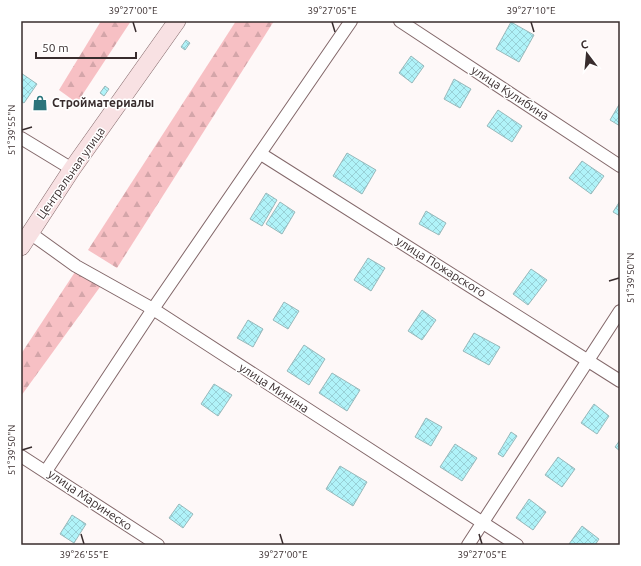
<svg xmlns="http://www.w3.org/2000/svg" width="641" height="566" font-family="Ubuntu,sans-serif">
  <defs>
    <pattern id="forest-firs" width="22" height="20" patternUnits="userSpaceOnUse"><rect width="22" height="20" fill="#f7c0c4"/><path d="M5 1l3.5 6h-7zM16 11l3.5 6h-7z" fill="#d4a5a9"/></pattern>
    <pattern id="building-cross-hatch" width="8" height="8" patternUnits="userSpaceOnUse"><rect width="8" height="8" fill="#b0f3f9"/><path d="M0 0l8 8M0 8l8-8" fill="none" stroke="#98d0d6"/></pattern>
  </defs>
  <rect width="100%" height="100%" fill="#fef8f8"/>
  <g fill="url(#forest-firs)">
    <polygon points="101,21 131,21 77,103 59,90"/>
    <polygon points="236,21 274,21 117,268 88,250"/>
    <polygon points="75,272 100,287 21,396 21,354"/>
  </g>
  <g fill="url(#building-cross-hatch)" stroke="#98b8ba">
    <polygon points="511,22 534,35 519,62 496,49"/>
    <polygon points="186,40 190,43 185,50 181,47"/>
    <polygon points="411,56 424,66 412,83 399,73"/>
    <polygon points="21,73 37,84 24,103 21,101"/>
    <polygon points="454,79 471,89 460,108 444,99"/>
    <polygon points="105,86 109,89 104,96 100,93"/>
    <polygon points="620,103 620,126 610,120"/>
    <polygon points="498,110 522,126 512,142 487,126"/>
    <polygon points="347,153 376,170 362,194 333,176"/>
    <polygon points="582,161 604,176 591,194 569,178"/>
    <polygon points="266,193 277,200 262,226 250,219"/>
    <polygon points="620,201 620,216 613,212"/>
    <polygon points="280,202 295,212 282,234 266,224"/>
    <polygon points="426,211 446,223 439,235 419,224"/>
    <polygon points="368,258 385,268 371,291 354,280"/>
    <polygon points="531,269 547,280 528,305 513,294"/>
    <polygon points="284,302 299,311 288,329 273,320"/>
    <polygon points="422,310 436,320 422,340 408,331"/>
    <polygon points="248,320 263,329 253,347 237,338"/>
    <polygon points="474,333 500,347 489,365 463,351"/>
    <polygon points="304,345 325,359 309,385 287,371"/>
    <polygon points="332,373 360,390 347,411 319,393"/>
    <polygon points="214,384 232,395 218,416 201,404"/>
    <polygon points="594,404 609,416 597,434 581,423"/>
    <polygon points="426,418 442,427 431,446 415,437"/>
    <polygon points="511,432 517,436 503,457 498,454"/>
    <polygon points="620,440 620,451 615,447"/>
    <polygon points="455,444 477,458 462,481 440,467"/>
    <polygon points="558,457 575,469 562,487 545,475"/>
    <polygon points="340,466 367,482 353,506 326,489"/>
    <polygon points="529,499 546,512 533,530 516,518"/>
    <polygon points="179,504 193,514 183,528 169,518"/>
    <polygon points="72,515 86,524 74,543 60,534"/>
    <polygon points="582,526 599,539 595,545 569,544"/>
  </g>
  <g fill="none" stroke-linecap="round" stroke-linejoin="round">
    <g stroke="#83686a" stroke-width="14">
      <g id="street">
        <polyline points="400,21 620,166"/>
        <polyline points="21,138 72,169"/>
        <polyline points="261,154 620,381"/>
        <polyline points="30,233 76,266 153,309 517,545"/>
        <polyline points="21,456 158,545"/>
        <polyline points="46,471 153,309 351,21"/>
        <polyline points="468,545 620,311"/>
      </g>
    </g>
    <g stroke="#83686a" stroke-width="18">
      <polyline id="secondary" points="21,247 72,169 177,21"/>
    </g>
    <use href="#street" stroke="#fff" stroke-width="12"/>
    <use href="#secondary" stroke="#f8e1e3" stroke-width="17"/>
  </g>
  <path fill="none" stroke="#382c2d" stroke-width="1.5" d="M133,22L136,32M332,22L335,32M531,22L534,32M22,130L32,127M609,281L619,278M22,450L32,447M81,534L84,544M280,534L283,544M479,534L482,544"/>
  <defs>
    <g id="shop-bare" transform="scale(1.2)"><path d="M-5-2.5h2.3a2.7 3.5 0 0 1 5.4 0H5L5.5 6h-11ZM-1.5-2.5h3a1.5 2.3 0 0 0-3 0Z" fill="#2b747b" stroke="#fff" stroke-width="2.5" paint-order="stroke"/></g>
  </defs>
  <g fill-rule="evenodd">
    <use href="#shop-bare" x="40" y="103"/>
  </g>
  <g text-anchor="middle" stroke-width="3" stroke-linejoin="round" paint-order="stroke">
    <g font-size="12" fill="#382c2d" stroke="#fff">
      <text transform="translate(510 93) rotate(33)" y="4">улица Кулибина</text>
      <text transform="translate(71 173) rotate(-55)" y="4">Центральная улица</text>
      <text transform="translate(441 267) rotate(32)" y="4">улица Пожарского</text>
      <text transform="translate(274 388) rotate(33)" y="4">улица Минина</text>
      <text transform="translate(90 500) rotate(34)" y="4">улица Маринеско</text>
    </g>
    <g font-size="12" font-weight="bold" fill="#382c2d" stroke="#fff" text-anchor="start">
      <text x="52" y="107">Стройматериалы</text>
    </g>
  </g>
  <rect width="641" height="566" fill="none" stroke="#ffffff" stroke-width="44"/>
  <g transform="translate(587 54) rotate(344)" stroke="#ffffff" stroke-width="3" paint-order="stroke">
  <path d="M0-3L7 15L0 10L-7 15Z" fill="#382c2d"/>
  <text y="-6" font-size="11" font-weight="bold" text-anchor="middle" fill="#382c2d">С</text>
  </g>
  <path d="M36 52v6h100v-6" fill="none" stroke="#382c2d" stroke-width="2"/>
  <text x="42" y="52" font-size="12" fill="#382c2d" stroke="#ffffff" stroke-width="3" paint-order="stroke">50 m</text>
  <rect x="22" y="22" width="597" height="522" fill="none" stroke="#382c2d" stroke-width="1.5"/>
  <g font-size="10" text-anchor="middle" fill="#382c2d">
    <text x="133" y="14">39°27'00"E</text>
    <text x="332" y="14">39°27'05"E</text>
    <text x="531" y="14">39°27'10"E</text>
    <text transform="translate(11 130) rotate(-90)" y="4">51°39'55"N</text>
    <text transform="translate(630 278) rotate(-90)" y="4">51°39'50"N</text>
    <text transform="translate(11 450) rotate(-90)" y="4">51°39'50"N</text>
    <text x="84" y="558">39°26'55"E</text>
    <text x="283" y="558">39°27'00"E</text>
    <text x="482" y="558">39°27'05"E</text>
  </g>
</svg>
